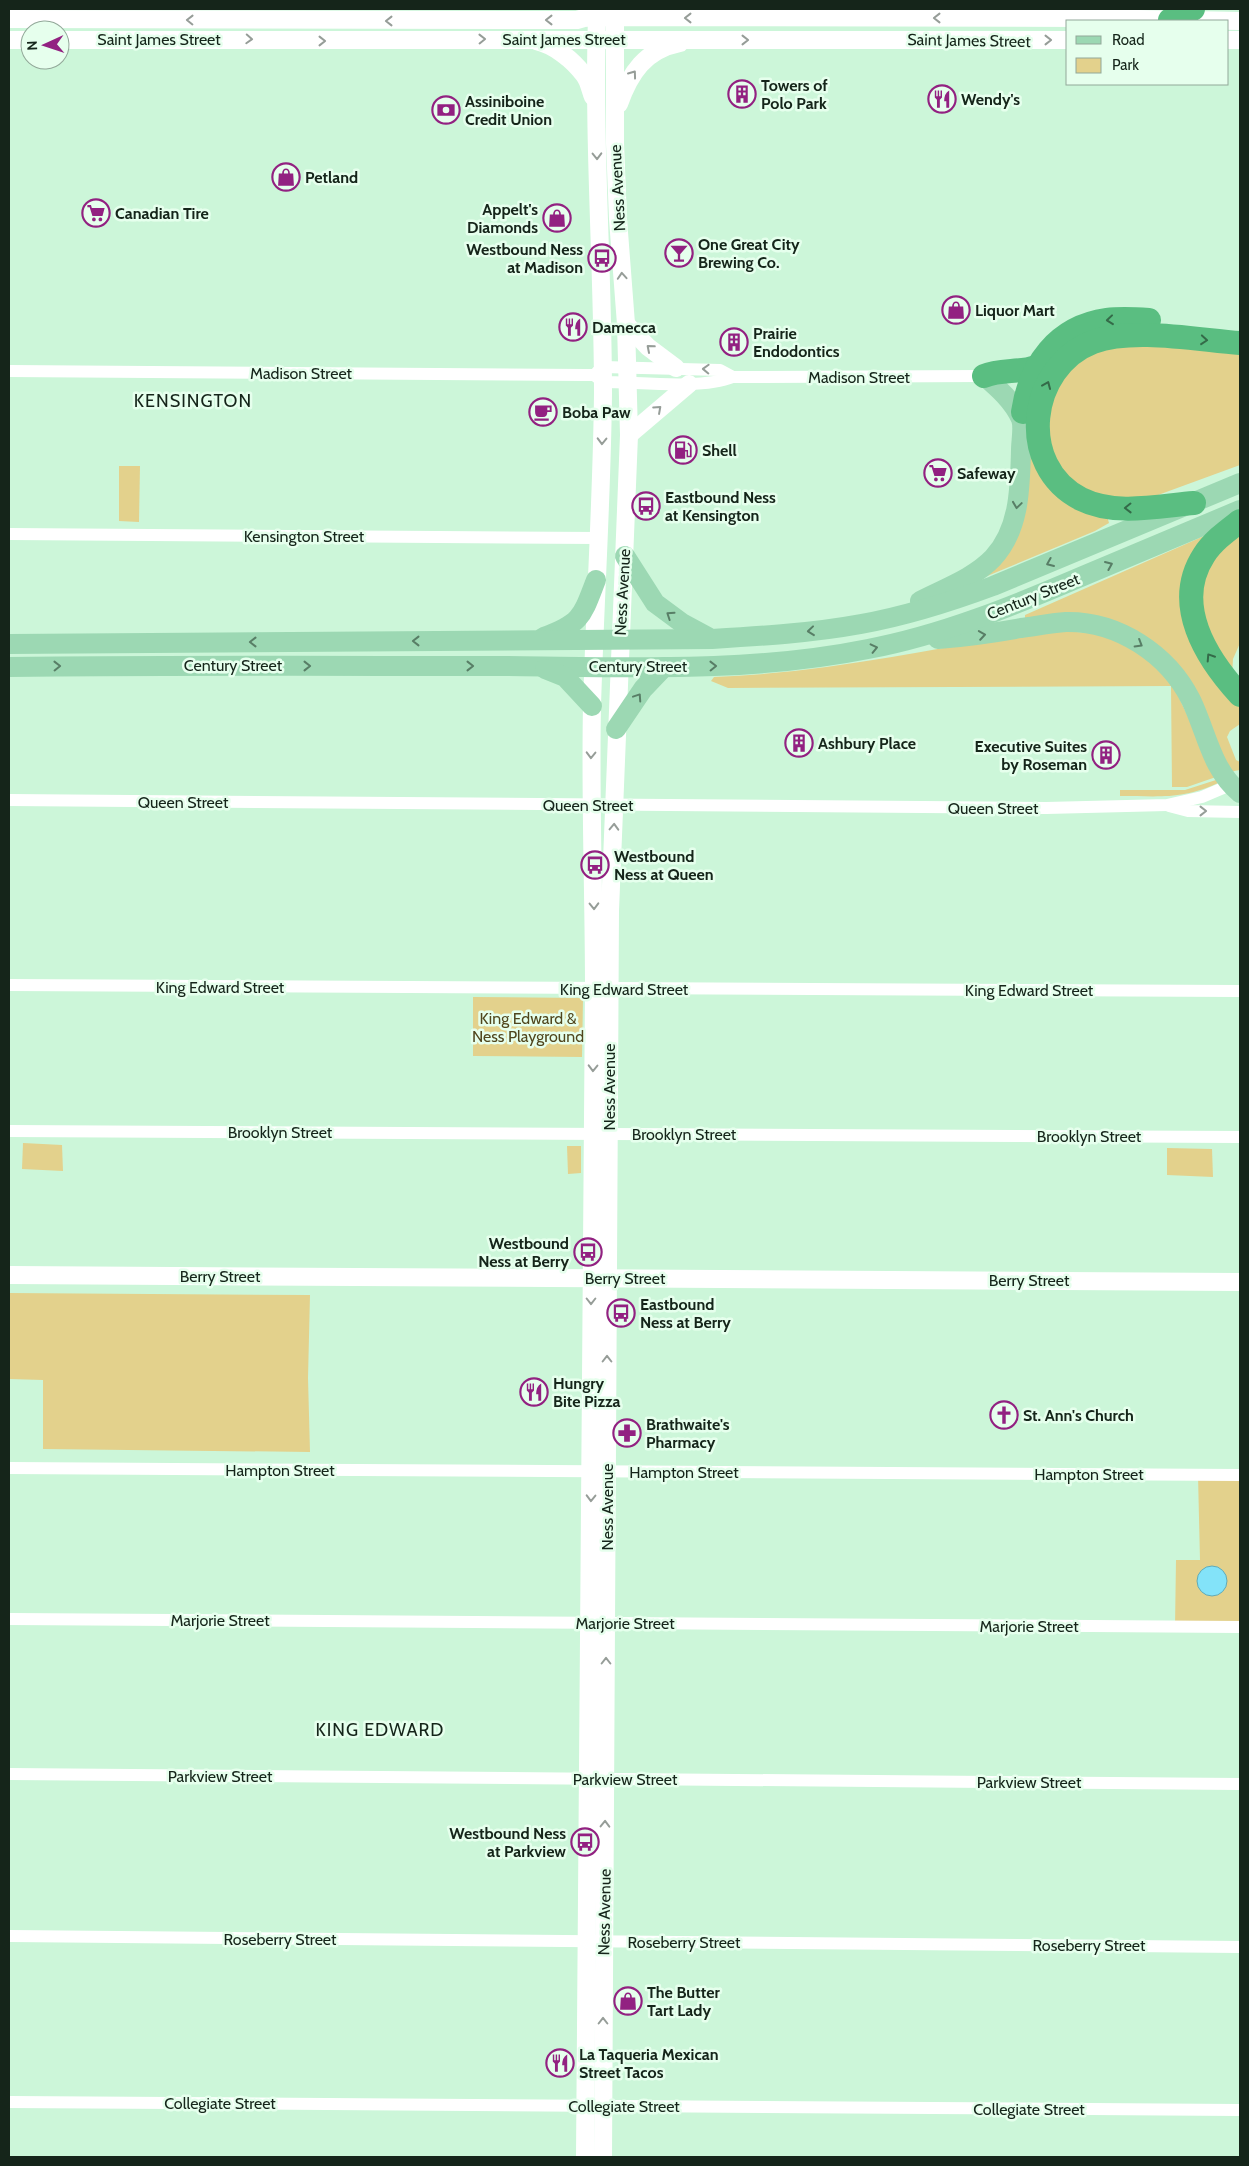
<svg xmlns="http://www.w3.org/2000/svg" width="1249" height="2166" font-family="Cabin,sans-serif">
  <rect width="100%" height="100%" fill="#ccf6d9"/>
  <g fill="#e3d18c">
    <polygon points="1104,344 1240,349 1240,465 1139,502 1124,502 1074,487 1045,441 1056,381"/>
    <polygon points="1067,349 1035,451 1107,516 1109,523 1095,531 980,579 991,567 1027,436"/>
    <polygon points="119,466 140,466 139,522 119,521"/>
    <polygon points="1240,529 1240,643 1233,659 1232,676 1206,640 1198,587 1224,540"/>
    <polygon points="1204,536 1207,543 1188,577 1240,702 1240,724 1230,731 1227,737 1236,760 1240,762 1240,770 1229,772 1147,641 1025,621 1025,615"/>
    <path d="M1042,630L1110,634L1168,674L1216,777L1187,787H1172L1171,686L728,688L711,681L714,677C825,673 933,649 1042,630Z"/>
    <path d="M1219,779L1220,782C1183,800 1160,796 1120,796V790H1185Z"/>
    <polygon points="473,997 583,998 582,1057 473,1056"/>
    <polygon points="23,1143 62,1145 63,1171 22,1169"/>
    <polygon points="567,1146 581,1146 581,1173 568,1174"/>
    <polygon points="1167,1148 1212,1149 1213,1177 1167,1175"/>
    <polygon points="9,1293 310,1295 308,1378 310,1452 43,1449 43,1380 9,1379"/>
    <polygon points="1198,1475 1240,1475 1240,1627 1175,1627 1176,1560 1200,1560"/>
  </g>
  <circle fill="#83e3f9" stroke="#62aab6" cx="1212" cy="1581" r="15"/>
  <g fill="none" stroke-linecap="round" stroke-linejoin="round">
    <g stroke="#fff" stroke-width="12">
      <path d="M9,371L586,375H594L603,382C640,382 700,390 733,377L984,376"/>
      <polyline points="597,372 603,367 720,370 733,377"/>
      <polyline points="9,534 599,538"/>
      <polyline points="9,800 1046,808 1167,805 1202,797 1235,783"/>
      <polyline points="1169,806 1188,811 1240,812"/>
      <polyline points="9,985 1240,991"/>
      <polyline points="9,1131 1240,1137"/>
      <polyline points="9,1468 1240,1475"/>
      <polyline points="9,1619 1240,1627"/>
      <polyline points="9,1774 1240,1784"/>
      <polyline points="9,1936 1240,1947"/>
      <polyline points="9,2102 1240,2110"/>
    </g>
    <g stroke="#fff" stroke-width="18">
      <polyline points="9,19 577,20 584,18 597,17 1089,18 1240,21"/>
      <polyline points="9,40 30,40"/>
      <polyline points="60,40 1068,40"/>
      <polyline points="1228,40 1240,40"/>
      <path d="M536,41C554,45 573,60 584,75C589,81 590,90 593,97"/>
      <path d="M619,104C630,73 645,50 680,43"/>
      <polyline points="626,324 648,347 676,368"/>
      <polyline points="629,435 689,384"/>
      <polyline points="9,1275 1240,1282"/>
      <path d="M585,2157L594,989C594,894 590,800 592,706C595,601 602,497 603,393C603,268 593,143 597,17"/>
      <polyline points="603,2157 610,911 629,435 626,324 618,219 615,143 615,18"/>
    </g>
    <g stroke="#9cd8b3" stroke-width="20">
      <polyline points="625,556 655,603 682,623 708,637"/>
      <path d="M920,601C943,589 974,578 993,558C1020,529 1020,487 1021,450C1021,441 1024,427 1021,419C1013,401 998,388 984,376"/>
      <path d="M544,637C582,623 582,616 596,580"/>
      <path d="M938,639C966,637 993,633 1021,628C1036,626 1051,623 1066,622C1118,621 1168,654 1191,700C1207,733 1211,769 1240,793"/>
      <path d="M9,644L712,639C762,636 812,633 861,624C906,616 950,602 993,586L1240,483"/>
      <path d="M9,667C175,665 342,666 508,666C628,667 749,673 868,649C942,635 1013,606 1083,576C1135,554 1188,532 1240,510"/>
      <polyline points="545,669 565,677 592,706"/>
      <polyline points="616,729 643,689 664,667"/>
    </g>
    <g stroke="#5abe81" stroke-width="24">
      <polyline points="1170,20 1193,9"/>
      <path d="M984,376C1000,369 1019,373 1036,367"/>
      <path d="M1023,412C1030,365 1057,327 1107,320C1121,318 1135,319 1149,320"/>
      <path d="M1194,503C1158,506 1115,516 1081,499C1016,466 1028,367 1093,342C1133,327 1198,340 1240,343"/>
      <path d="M1240,521C1227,531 1213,541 1204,555C1172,604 1206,658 1240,695"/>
    </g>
  </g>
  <defs><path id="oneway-chevron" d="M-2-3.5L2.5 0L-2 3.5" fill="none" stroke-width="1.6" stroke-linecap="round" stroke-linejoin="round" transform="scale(1.25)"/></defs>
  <g stroke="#969d98">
    <use href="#oneway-chevron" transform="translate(688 18) rotate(-180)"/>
    <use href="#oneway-chevron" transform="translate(937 18) rotate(-180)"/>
    <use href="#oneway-chevron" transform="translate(190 20) rotate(-179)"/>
    <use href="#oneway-chevron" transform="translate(549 20) rotate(180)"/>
    <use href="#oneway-chevron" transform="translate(389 21) rotate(180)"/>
    <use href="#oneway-chevron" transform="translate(249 39) rotate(3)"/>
    <use href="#oneway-chevron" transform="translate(482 39) rotate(-1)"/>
    <use href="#oneway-chevron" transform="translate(745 40)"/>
    <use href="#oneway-chevron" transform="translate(1048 40)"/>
    <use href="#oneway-chevron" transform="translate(322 41)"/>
    <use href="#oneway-chevron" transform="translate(633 74) rotate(-54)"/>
    <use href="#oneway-chevron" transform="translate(597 156) rotate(89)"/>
    <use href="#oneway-chevron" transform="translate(622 276) rotate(-94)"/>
    <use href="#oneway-chevron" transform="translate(650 348) rotate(-139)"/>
    <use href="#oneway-chevron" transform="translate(706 369) rotate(-178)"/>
    <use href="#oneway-chevron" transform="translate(658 409) rotate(-42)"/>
    <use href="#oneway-chevron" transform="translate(602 441) rotate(91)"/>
    <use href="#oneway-chevron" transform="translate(591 755) rotate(91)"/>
    <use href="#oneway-chevron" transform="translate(1203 811)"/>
    <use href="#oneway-chevron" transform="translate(614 827) rotate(-88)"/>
    <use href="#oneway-chevron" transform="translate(594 906) rotate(89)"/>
    <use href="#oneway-chevron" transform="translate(593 1068) rotate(91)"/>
    <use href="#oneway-chevron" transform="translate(591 1301) rotate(90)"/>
    <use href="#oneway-chevron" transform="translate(607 1359) rotate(-90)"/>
    <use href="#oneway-chevron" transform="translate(591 1498) rotate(91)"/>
    <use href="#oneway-chevron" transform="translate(606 1661) rotate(-90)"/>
    <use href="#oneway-chevron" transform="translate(605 1824) rotate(-89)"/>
    <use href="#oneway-chevron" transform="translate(603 2021) rotate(-90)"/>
  </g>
  <g stroke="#346a48">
    <use href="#oneway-chevron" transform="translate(1110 320) rotate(174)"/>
    <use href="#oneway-chevron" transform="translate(1204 340) rotate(5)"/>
    <use href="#oneway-chevron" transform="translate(1047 385) rotate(-67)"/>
    <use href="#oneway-chevron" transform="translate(1128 508) rotate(179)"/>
    <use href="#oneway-chevron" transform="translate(1210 657) rotate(-123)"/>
  </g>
  <g stroke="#587e66">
    <use href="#oneway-chevron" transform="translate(1017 505) rotate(98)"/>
    <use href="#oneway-chevron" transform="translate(1050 563) rotate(157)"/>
    <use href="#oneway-chevron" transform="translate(1109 565) rotate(-23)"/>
    <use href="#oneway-chevron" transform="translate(670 615) rotate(-146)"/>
    <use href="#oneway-chevron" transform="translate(811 631) rotate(174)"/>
    <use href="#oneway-chevron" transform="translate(982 635) rotate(-9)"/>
    <use href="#oneway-chevron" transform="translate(416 641) rotate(180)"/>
    <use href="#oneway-chevron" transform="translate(253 642) rotate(180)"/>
    <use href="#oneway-chevron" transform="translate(1139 644) rotate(31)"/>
    <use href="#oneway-chevron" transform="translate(874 648) rotate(-13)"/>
    <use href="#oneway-chevron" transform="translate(57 666) rotate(-1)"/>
    <use href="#oneway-chevron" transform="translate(307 666)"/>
    <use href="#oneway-chevron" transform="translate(470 666)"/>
    <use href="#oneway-chevron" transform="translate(713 666) rotate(-1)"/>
    <use href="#oneway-chevron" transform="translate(638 697) rotate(-56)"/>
  </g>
  <defs>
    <g id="building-ring" transform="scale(1.4375)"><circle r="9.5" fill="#e6ffed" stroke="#922181" stroke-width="1.5"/><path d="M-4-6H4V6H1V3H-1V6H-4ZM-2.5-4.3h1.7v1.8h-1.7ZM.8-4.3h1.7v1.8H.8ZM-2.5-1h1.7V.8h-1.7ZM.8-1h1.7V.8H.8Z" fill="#922181"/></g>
    <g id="restaurant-ring" transform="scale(1.4375)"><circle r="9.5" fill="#e6ffed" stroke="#922181" stroke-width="1.5"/><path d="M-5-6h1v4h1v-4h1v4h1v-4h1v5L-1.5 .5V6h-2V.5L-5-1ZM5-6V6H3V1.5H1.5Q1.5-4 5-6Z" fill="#922181"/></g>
    <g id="bank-ring" transform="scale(1.4375)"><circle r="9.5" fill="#e6ffed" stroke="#922181" stroke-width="1.5"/><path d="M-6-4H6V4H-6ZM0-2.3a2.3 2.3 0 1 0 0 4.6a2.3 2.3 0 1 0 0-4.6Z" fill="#922181"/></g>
    <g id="shop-ring" transform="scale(1.4375)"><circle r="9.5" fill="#e6ffed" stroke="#922181" stroke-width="1.5"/><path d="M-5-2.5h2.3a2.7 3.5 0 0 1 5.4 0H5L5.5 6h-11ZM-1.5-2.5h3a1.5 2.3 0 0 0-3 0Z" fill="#922181"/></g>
    <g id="supermarket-ring" transform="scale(1.4375)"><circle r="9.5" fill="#e6ffed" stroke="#922181" stroke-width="1.5"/><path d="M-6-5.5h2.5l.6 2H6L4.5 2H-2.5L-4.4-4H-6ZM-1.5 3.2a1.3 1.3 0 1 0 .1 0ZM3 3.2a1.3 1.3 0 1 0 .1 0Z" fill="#922181"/></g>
    <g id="bar-ring" transform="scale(1.4375)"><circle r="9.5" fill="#e6ffed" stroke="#922181" stroke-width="1.5"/><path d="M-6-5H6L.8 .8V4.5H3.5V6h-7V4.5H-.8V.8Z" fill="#922181"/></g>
    <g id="bus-ring" transform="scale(1.4375)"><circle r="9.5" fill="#e6ffed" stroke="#922181" stroke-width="1.5"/><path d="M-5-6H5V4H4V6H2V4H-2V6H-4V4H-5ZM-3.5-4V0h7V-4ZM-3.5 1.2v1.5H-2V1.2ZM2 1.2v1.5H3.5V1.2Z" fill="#922181"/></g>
    <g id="cafe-ring" transform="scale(1.4375)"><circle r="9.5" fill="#e6ffed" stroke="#922181" stroke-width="1.5"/><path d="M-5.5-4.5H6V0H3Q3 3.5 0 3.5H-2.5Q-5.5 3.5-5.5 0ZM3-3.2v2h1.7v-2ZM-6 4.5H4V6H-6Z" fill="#922181"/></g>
    <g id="fuel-ring" transform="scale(1.4375)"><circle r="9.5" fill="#e6ffed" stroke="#922181" stroke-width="1.5"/><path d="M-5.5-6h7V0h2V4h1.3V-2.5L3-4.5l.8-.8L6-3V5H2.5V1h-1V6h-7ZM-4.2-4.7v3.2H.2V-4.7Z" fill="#922181"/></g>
    <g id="church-ring" transform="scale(1.4375)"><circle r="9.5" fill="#e6ffed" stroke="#922181" stroke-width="1.5"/><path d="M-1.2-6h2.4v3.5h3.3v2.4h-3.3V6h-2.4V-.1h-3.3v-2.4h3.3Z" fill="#922181"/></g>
    <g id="pharmacy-ring" transform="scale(1.4375)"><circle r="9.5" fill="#e6ffed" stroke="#922181" stroke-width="1.5"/><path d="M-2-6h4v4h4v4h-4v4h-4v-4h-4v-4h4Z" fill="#922181"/></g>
  </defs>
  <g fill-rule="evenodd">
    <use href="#building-ring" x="742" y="94"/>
    <use href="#restaurant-ring" x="942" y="99"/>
    <use href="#bank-ring" x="446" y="110"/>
    <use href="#shop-ring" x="286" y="177"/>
    <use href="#supermarket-ring" x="96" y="213"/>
    <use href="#shop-ring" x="557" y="218"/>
    <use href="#bar-ring" x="679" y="253"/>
    <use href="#bus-ring" x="602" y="258"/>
    <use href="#shop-ring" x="956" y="310"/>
    <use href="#restaurant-ring" x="573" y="327"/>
    <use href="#building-ring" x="734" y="342"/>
    <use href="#cafe-ring" x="543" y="412"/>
    <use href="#fuel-ring" x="683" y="450"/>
    <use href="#supermarket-ring" x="938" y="473"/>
    <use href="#bus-ring" x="646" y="506"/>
    <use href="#building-ring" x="799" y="743"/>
    <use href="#building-ring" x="1106" y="755"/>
    <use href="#bus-ring" x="595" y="865"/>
    <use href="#bus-ring" x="588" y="1252"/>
    <use href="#bus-ring" x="621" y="1313"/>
    <use href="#restaurant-ring" x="534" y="1392"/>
    <use href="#church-ring" x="1004" y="1415"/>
    <use href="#pharmacy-ring" x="627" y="1433"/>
    <use href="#bus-ring" x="585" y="1842"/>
    <use href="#shop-ring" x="628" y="2001"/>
    <use href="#restaurant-ring" x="560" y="2063"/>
  </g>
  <g text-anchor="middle" stroke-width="5" stroke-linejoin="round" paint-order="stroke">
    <g font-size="16" fill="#15251a" stroke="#e6ffed">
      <text x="159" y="45">Saint James Street</text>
      <text x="564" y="45">Saint James Street</text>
      <text transform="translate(969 40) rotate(1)" y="6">Saint James Street</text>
      <text transform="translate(617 188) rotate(-93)" y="6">Ness Avenue</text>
      <text x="301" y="379">Madison Street</text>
      <text x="859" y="383">Madison Street</text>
      <text x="304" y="542">Kensington Street</text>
      <text transform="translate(622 592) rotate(-87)" y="6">Ness Avenue</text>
      <text transform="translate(1033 596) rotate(-22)" y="6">Century Street</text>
      <text x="233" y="671">Century Street</text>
      <text x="638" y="672">Century Street</text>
      <text x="183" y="808">Queen Street</text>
      <text x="588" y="811">Queen Street</text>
      <text x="993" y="814">Queen Street</text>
      <text x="220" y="993">King Edward Street</text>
      <text x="624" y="995">King Edward Street</text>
      <text x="1029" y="996">King Edward Street</text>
      <text transform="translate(609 1087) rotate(-90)" y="6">Ness Avenue</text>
      <text x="280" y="1138">Brooklyn Street</text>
      <text x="684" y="1140">Brooklyn Street</text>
      <text x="1089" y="1142">Brooklyn Street</text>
      <text x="220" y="1282">Berry Street</text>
      <text x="625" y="1284">Berry Street</text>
      <text x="1029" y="1286">Berry Street</text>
      <text x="280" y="1476">Hampton Street</text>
      <text x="684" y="1478">Hampton Street</text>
      <text x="1089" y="1480">Hampton Street</text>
      <text transform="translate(607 1507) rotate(-90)" y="6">Ness Avenue</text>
      <text x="220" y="1626">Marjorie Street</text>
      <text x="625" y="1629">Marjorie Street</text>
      <text x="1029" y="1632">Marjorie Street</text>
      <text x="220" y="1782">Parkview Street</text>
      <text x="625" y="1785">Parkview Street</text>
      <text x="1029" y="1788">Parkview Street</text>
      <text transform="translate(604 1912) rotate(-89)" y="6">Ness Avenue</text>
      <text x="280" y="1945">Roseberry Street</text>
      <text x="684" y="1948">Roseberry Street</text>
      <text x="1089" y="1951">Roseberry Street</text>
      <text x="220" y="2109">Collegiate Street</text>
      <text x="624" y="2112">Collegiate Street</text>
      <text x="1029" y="2115">Collegiate Street</text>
    </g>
    <g font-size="16" font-weight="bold" fill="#15251a" stroke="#e6ffed" text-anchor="start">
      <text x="761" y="91">Towers of<tspan x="761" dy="18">Polo Park</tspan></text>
      <text x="961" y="105">Wendy's</text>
      <text x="465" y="107">Assiniboine<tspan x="465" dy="18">Credit Union</tspan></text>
      <text x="305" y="183">Petland</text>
      <text x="538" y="215" text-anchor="end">Appelt's<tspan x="538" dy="18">Diamonds</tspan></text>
      <text x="115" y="219">Canadian Tire</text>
      <text x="698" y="250">One Great City<tspan x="698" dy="18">Brewing Co.</tspan></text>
      <text x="583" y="255" text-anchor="end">Westbound Ness<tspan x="583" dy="18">at Madison</tspan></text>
      <text x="975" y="316">Liquor Mart</text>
      <text x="592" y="333">Damecca</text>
      <text x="753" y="339">Prairie<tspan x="753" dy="18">Endodontics</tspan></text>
      <text x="562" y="418">Boba Paw</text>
      <text x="702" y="456">Shell</text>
      <text x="957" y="479">Safeway</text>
      <text x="665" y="503">Eastbound Ness<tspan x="665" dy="18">at Kensington</tspan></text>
      <text x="818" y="749">Ashbury Place</text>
      <text x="1087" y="752" text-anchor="end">Executive Suites<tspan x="1087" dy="18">by Roseman</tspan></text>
      <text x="614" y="862">Westbound<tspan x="614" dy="18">Ness at Queen</tspan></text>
      <text x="569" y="1249" text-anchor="end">Westbound<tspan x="569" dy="18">Ness at Berry</tspan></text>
      <text x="640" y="1310">Eastbound<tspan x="640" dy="18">Ness at Berry</tspan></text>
      <text x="553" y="1389">Hungry<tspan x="553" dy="18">Bite Pizza</tspan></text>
      <text x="1023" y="1421">St. Ann's Church</text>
      <text x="646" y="1430">Brathwaite's<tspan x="646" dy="18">Pharmacy</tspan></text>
      <text x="566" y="1839" text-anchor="end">Westbound Ness<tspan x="566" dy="18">at Parkview</tspan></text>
      <text x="647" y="1998">The Butter<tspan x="647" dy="18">Tart Lady</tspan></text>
      <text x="579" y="2060">La Taqueria Mexican<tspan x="579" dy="18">Street Tacos</tspan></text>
    </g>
    <g font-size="16" fill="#50461d" stroke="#e6ffed">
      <text x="528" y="1024">King Edward &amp;<tspan x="528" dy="18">Ness Playground</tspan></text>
    </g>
    <g font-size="18" letter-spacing="1" fill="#15251a" stroke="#e6ffed">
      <text x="193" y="407">KENSINGTON</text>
      <text x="380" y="1736">KING EDWARD</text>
    </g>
  </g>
  <rect width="1249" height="2166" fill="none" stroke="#15251a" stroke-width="20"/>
  <rect x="1066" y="20" width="162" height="65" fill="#e6ffed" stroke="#92a899"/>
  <rect x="1076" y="36" width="25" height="8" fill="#9cd8b3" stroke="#92a899"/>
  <text x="1112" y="45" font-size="15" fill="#15251a">Road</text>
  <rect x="1076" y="58" width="25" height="15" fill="#e3d18c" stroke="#92a899"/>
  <text x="1112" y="70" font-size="15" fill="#15251a">Park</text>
  <g transform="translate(45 45) rotate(267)"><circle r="24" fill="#e6ffed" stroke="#92a899"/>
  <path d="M0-4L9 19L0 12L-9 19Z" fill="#922181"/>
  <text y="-8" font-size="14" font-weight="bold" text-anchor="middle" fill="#15251a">N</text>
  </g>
</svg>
